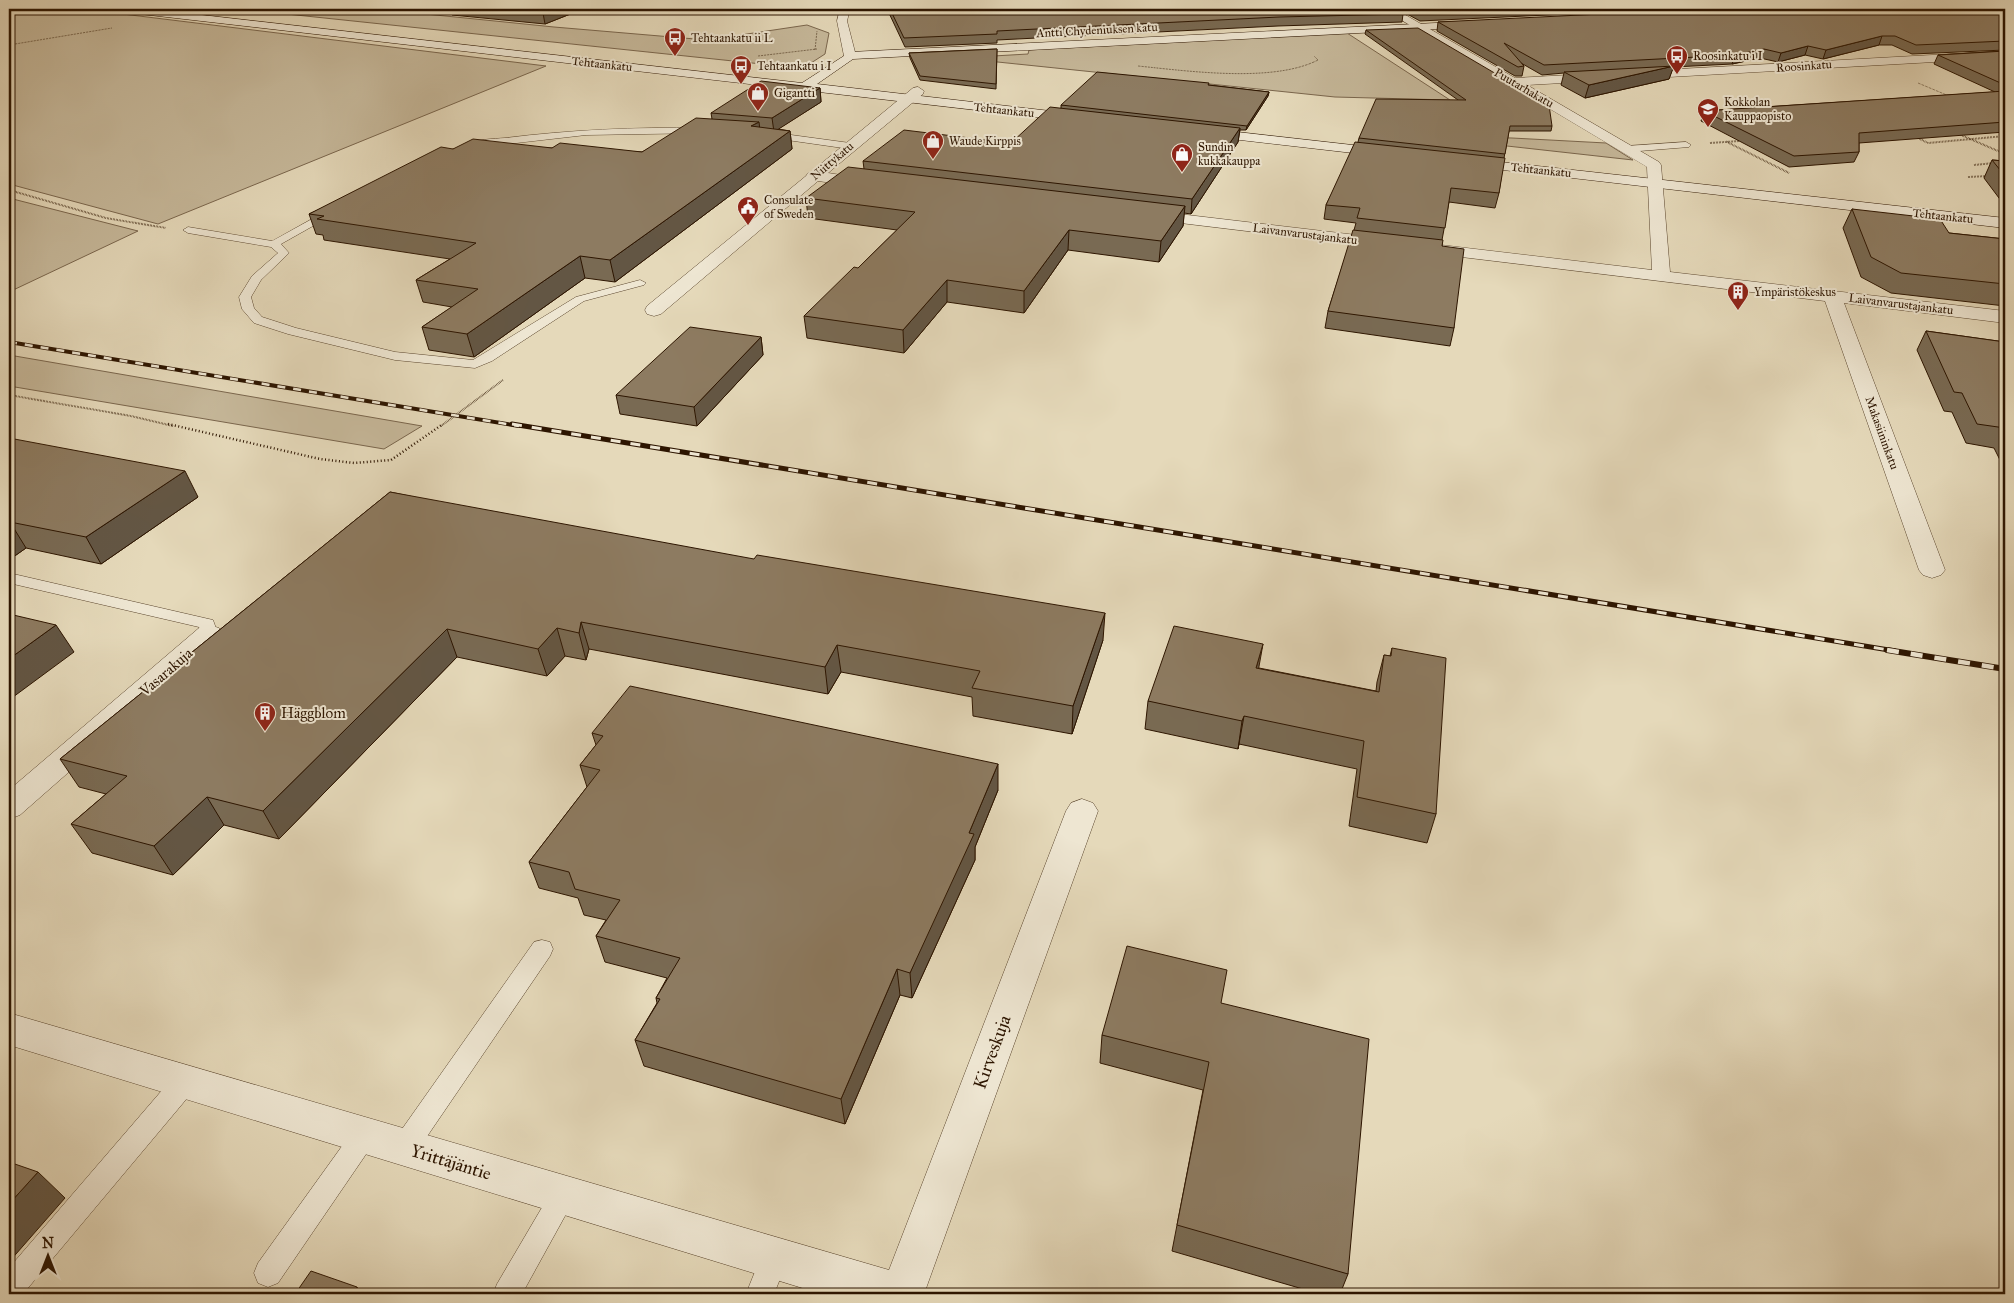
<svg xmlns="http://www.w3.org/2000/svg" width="2014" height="1303" font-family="'IM FELL Great Primer',serif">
  <rect width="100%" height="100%" fill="#e5d9ba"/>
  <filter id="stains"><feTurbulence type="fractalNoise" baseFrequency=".004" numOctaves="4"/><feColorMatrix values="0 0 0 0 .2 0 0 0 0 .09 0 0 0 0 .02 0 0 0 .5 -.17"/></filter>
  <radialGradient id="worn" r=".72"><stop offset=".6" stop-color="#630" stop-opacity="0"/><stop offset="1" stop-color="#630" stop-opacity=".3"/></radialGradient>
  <g fill="#c6b89a" stroke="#7a664d">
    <polygon points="9,9 82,9 546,66 158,224 9,184"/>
    <polygon points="239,9 376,9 554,27 707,40 807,25 829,33 825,54 811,63 790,67"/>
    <polygon points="1347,33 1450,100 1335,97 959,58 1028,54 1029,50"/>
    <polygon points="1408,135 1512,138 1606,143 1633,160"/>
    <polygon points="9,198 138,231 9,292"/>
    <polygon points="9,355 422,426 384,449 9,386"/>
  </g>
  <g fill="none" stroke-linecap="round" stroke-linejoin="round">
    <g stroke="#5b462e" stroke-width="1">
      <g id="service">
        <polygon points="200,9 209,9 183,18 180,16"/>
        <path d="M701,128L705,131L704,133L586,135L472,148L467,145C475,139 494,139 505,138C570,130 635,127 701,128Z"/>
        <polygon points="769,132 850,143 855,146 850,149 766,137 765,135"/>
        <polygon points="1686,142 1691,145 1689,147 1627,152 1622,149 1627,146"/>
        <polygon points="332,208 336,209 336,213 281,244 289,253 261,280 251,297 254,308 262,317 296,328 395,352 473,360 576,297 640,280 646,283 644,285 584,301 492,361 475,368 395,360 288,334 254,323 242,309 239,297 252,276 278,253 271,247 188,233 183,230 188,227 272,241"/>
        <polygon points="9,573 213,620 218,634 215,638 209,639 203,638 199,627 9,583"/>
        <polygon points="542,940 550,942 553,949 550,956 413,1157 404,1160 395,1157 391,1148 395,1139 534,942"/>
        <polygon points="185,1071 194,1074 197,1082 194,1090 23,1294 9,1294 9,1268 176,1074"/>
        <polygon points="364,1124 373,1128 377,1136 373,1144 278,1283 268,1287 258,1283 254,1273 258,1263 355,1128"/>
        <polygon points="563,1183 572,1187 576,1196 522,1294 493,1294 497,1284 554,1187"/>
        <polygon points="774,1245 784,1249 788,1259 774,1294 746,1294 764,1249"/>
      </g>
    </g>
    <g stroke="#5b462e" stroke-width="1">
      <g id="minor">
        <polygon points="1383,9 1395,9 1515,78 2005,51 2005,58 1527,85 1659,162 1661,165 1670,272 2005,311 2005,323 1844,303 1945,570 1941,575 1932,578 1923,575 1919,570 1825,301 1139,218 1137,215 1139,212 1145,210 1652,270 1647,167"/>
        <polygon points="918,87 924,91 923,94 828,173 874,180 877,183 874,186 869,188 818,181 661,314 654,316 647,314 645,310 647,306 806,176 808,173 811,172 913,88"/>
        <polygon points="209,625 219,628 223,634 219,640 20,815 9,819 9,790 199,628"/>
        <polygon points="1082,799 1093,803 1098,811 924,1294 822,1294 9,1045 9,1013 889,1270 1066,811 1071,803"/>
      </g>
    </g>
    <g stroke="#5b462e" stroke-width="1">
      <polygon id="tertiary" points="840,9 850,9 847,21 856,56 850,60 844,56 837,21"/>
    </g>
    <g stroke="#2d1500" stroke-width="1">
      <g id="secondary">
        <polygon points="118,9 149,9 802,83 850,52 1476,21 1482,24 1476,27 853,59 817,84 1085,115 1087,118 1080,122 123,12"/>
        <polygon points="1202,128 1388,149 1393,150 1395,153 1393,156 1388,157 1197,135 1195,132 1197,129"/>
        <polygon points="1465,158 2005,218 2005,228 1460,165 1458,162 1460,159"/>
      </g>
    </g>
    <g stroke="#2d1500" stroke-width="1" stroke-dasharray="0.5 1" stroke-linecap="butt">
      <polyline points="9,45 112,28"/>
      <polyline points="815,50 817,31"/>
      <polyline points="758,56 817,49"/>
      <path d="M1138,66C1188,71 1273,83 1318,60L1314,56"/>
      <polyline points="1918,83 1949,96"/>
    </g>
    <g stroke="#2d1500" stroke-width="2" stroke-dasharray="0.5 1" stroke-linecap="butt">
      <polyline points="1961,135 2005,154"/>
      <polyline points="1918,138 1928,143 2005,136"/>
      <polyline points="1727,142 1789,173"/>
      <polyline points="1710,143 1739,141"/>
      <polyline points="1974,165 1994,163"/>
      <polyline points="1968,177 1988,176"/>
      <polyline points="9,190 106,218 166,228"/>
      <polyline points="9,395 131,416 173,426"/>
      <polyline points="441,426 503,380"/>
    </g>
    <polyline stroke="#2d1500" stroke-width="2.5" stroke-dasharray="1 2.5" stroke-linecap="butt" points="168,424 320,459 354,463 391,460 443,424"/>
    <use href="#service" fill="#eee6d2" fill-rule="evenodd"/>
    <use href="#minor" fill="#eee6d2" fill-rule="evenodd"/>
    <use href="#tertiary" fill="#eee6d2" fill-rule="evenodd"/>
    <use href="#secondary" fill="#eee6d2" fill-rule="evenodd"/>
    <g stroke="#2d1500" stroke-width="4">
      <polyline id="rail-far2" points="9,342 519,426"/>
    </g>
    <g stroke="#2d1500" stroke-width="5">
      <polyline id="rail-far1" points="512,424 1895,651"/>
    </g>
    <g stroke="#2d1500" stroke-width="6">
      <polyline id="rail" points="1887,650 2005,669"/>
    </g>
    <use href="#rail-far2" stroke="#eee6d2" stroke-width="2.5" stroke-dasharray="8" stroke-linecap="butt"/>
    <use href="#rail-far1" stroke="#eee6d2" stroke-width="3" stroke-dasharray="10" stroke-linecap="butt"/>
    <use href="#rail" stroke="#eee6d2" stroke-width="4.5" stroke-dasharray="12" stroke-linecap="butt"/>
  </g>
  <g fill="#796a53" stroke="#2d1500">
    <polygon points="422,9 583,9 545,24 452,15 451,11"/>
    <polygon points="884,9 1394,9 1403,14 1402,22 1278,26 997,40 997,43 905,47 888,11 884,10"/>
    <polygon points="1398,9 1674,9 1420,21"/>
    <polygon points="2005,9 2005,50 1912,54 1892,45 1879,45 1823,59 1805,55 1778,62 1760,58 1732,64 1673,67 1669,79 1585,98 1561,85 1564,73 1542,75 1521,63 1524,66 1522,76 1515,76 1437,31 1438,22"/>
    <polygon points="1366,30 1552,126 1551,131 1509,131 1504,158 1499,193 1495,208 1449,202 1442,240 1442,246 1454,328 1450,346 1325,328 1328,311 1354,230 1356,223 1324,219 1326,205 1358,142 1359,138 1458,100 1365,34"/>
    <polygon points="997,49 996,89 920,80 910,58 909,53"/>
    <polygon points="2005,51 2005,132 1859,143 1859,152 1854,162 1789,167 1701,121 1704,111 1995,92 1934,64 1938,55"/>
    <polygon points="1209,85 1269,92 1268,96 1246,130 1240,130 1238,142 1191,214 1184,213 1183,226 1159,262 1068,250 1024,313 947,302 904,353 807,338 804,316 858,268 897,230 808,218 806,198 864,169 863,161 1011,143 1061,108 1061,105"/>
    <polygon points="820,88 821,102 778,129 790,131 792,149 615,282 585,278 474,357 429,350 422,327 452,307 423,302 416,280 450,259 324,240 323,235 316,234 309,214 453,149 552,148 642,152 712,119 711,113"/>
    <polygon points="1992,160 2005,161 2005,206 1984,178"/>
    <polygon points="1852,209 1949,233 2005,239 2005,306 1891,293 1861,277 1843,228"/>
    <polygon points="1926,331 2005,342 2005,470 1994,448 1966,443 1952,412 1944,411 1917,350"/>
    <polygon points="761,337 763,355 697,426 620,414 616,395"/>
    <polygon points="9,438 198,497 101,564 26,548 9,560"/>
    <polygon points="390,492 1103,640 1072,734 973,716 972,697 841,672 828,694 589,649 586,660 565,656 547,676 457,657 279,839 224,825 173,875 92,853 71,824 106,794 79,787 60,759"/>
    <polygon points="1392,648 1436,814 1427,843 1349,826 1357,769 1239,744 1238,749 1145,729 1148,701 1259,668 1376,691 1377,682 1384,655 1390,656"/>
    <polygon points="592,733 998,790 975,847 975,860 912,998 900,995 845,1124 644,1066 635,1040 657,1003 656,998 667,978 605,962 596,936 606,920 584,915 578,898 539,888 529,862 587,787 580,765 596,745"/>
    <polygon points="1221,1003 1348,1274 1340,1294 1320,1294 1172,1251 1203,1090 1100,1063 1102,1035"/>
  </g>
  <g fill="#635644" stroke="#2d1500">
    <polygon points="553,9 583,9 545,24 543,13"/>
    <polygon points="1882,36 1879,45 1823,59 1826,50"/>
    <polygon points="1808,46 1805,55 1778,62 1781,53"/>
    <polygon points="1764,49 1760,58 1732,64 1735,55"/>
    <polygon points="1674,66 1669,79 1585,98 1589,85"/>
    <polygon points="820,88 821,102 774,132 772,118"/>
    <polygon points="1269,92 1268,96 1246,130 1247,126"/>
    <polygon points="759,122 761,140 751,126"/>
    <polygon points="1240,128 1238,142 1191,214 1192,199"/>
    <polygon points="790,131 792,149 615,282 610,260"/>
    <polygon points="1185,206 1183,226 1159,262 1161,241"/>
    <polygon points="1069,230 1068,250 1024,313 1024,291"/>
    <polygon points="580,256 585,278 474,357 467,334"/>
    <polygon points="947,280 947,302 904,353 903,330"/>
    <polygon points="761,337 763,355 697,426 694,407"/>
    <polygon points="185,471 198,497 101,564 86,537"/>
    <polygon points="10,522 26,548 9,560 9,523"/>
    <polygon points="1105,613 1103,640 1072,734 1073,706"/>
    <polygon points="581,622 589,649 586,660 579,633"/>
    <polygon points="56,625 74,652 9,700 9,659"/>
    <polygon points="557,628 565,656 547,676 538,649"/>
    <polygon points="447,629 457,657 279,839 263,811"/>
    <polygon points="1263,644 1258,672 1256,668"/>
    <polygon points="837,645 841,672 828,694 825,667"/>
    <polygon points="1244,716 1239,744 1238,749 1242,721"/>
    <polygon points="998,764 998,790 975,847 975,860 912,998 910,973"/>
    <polygon points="207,797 224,825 173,875 154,846"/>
    <polygon points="897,969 900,995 845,1124 841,1099"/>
    <polygon points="38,1172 65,1198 9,1262 9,1204"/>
    <polygon points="357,1287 362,1294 352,1294"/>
  </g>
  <g fill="#8d7b61" stroke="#2d1500">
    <polygon points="501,9 553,9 543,13"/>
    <polygon points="890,9 1394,9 1403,14 1279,17 997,31 997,34 904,38"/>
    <polygon points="1415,9 1508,9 1422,13"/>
    <polygon points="1703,9 2005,9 2005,41 1916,45 1895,36 1882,36 1826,50 1808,46 1781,53 1764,49 1735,55 1544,65 1504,43 1524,66 1518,67 1438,22"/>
    <polygon points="1418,28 1549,105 1552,126 1510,126 1505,154 1359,138 1376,99 1466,100 1366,30"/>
    <polygon points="997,49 996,84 920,76 909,53"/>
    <polygon points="2005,51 2005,85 1938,55"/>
    <polygon points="1674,66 1589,85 1564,72"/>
    <polygon points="1097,72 1209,83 1208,85 1269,92 1247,126 1061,105"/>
    <polygon points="761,81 820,88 772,118 711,113"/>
    <polygon points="2005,91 2005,122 1859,133 1859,152 1794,156 1704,111"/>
    <polygon points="1050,107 1240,128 1192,199 863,161 904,130 1011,143"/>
    <polygon points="696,118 759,122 751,126 790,131 610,260 580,256 467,334 422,327 478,289 416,280 476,243 317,219 324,216 309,214 441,147 453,149 473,139 552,148 560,143 642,152"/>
    <polygon points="1355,142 1505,158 1499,193 1451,188 1445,228 1357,218 1360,208 1326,205"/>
    <polygon points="1992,160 2005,161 2005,176"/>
    <polygon points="848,167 1185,206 1161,241 1069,230 1024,291 947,280 903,330 804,316 854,267 858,268 915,212 806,198"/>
    <polygon points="1852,209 1940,219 1949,233 2005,239 2005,284 1901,273 1871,257"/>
    <polygon points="1353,230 1443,240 1442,246 1464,249 1454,328 1328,311"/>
    <polygon points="690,327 761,337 694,407 616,395"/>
    <polygon points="1926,331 2005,342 2005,428 1977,424 1962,393 1954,392"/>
    <polygon points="9,438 185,471 86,537 10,522 9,523"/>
    <polygon points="390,492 754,559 757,555 1105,613 1073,706 972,688 980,671 837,645 825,667 581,622 579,633 557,628 538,649 447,629 263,811 207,797 154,846 71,824 127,776 60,759"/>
    <polygon points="9,614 56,625 9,659"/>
    <polygon points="1174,626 1263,644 1256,668 1379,692 1384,655 1391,656 1392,648 1446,658 1436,814 1357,797 1364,741 1244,716 1242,721 1148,701"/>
    <polygon points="630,686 998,764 969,833 974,834 910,973 897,969 841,1099 635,1040 660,999 656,998 680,958 596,936 620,900 575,889 569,872 529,862 600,770 580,765 603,736 592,733"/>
    <polygon points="1127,946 1227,970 1221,1003 1369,1039 1348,1274 1177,1225 1209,1062 1102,1035"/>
    <polygon points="9,1162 38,1172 9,1204"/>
    <polygon points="311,1271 357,1287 352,1294 295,1294"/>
  </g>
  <defs>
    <g id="bus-pin" transform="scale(1.125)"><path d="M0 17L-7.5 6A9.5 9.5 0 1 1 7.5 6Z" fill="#8f2418" stroke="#eee6d2"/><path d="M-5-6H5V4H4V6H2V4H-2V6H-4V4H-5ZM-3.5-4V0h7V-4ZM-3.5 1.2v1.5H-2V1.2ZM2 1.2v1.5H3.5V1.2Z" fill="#fff"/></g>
    <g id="shop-pin" transform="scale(1.125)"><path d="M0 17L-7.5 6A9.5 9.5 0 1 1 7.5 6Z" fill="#8f2418" stroke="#eee6d2"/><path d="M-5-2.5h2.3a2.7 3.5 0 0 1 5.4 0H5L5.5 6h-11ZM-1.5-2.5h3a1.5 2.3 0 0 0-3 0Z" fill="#fff"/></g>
    <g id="school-pin" transform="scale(1.125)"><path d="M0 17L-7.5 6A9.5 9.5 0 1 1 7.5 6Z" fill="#8f2418" stroke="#eee6d2"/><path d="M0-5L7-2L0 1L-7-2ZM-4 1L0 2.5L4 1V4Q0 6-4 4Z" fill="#fff"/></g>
    <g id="civic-pin" transform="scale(1.125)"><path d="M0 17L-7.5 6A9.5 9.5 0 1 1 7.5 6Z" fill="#8f2418" stroke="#eee6d2"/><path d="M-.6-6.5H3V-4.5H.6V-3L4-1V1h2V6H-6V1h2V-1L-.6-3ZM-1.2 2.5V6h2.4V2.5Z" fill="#fff"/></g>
    <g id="building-pin" transform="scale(1.125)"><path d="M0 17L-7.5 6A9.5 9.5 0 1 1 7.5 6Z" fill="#8f2418" stroke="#eee6d2"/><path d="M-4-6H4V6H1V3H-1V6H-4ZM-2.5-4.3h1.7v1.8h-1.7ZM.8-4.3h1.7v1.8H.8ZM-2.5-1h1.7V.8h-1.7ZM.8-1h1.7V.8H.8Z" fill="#fff"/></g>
  </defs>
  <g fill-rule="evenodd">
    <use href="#bus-pin" x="675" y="38"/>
    <use href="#bus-pin" x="1677" y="56"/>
    <use href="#bus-pin" x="741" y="66"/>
    <use href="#shop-pin" x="758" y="93"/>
    <use href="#school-pin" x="1708" y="109"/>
    <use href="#shop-pin" x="933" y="141"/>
    <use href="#shop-pin" x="1182" y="154"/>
    <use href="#civic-pin" x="748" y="207"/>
    <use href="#building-pin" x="1738" y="292"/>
    <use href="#building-pin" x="265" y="713"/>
  </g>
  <g text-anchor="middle" stroke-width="4" stroke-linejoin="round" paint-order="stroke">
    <g font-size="12" fill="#2d1500" stroke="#eee6d2">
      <text transform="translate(1097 30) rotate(-3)" y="4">Antti Chydeniuksen katu</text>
      <text transform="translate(602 64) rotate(6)" y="4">Tehtaankatu</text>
      <text transform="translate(1804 66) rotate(-4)" y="4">Roosinkatu</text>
      <text transform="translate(1524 88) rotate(30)" y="4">Puutarhakatu</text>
      <text transform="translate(1004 110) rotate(6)" y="4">Tehtaankatu</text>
      <text transform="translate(832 161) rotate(-40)" y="4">Niittykatu</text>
      <text transform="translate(1541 170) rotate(6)" y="4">Tehtaankatu</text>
      <text transform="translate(1943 216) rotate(6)" y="4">Tehtaankatu</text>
      <text transform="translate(1305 234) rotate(7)" y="4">Laivanvarustajankatu</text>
      <text transform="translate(1901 304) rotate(7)" y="4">Laivanvarustajankatu</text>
      <text transform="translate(1882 433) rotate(70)" y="4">Makasiininkatu</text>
    </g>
    <g font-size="12" fill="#2d1500" stroke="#eee6d2" text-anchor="start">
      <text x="691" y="42">Tehtaankatu ii L</text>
      <text x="1693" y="60">Roosinkatu i I</text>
      <text x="757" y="70">Tehtaankatu i I</text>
      <text x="774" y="97">Gigantti</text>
      <text x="1724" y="106">Kokkolan<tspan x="1724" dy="14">Kauppaopisto</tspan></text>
      <text x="949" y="145">Waude Kirppis</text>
      <text x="1198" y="151">Sundin<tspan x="1198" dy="14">kukkakauppa</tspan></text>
      <text x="764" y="204">Consulate<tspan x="764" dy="14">of Sweden</tspan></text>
      <text x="1754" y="296">Ympäristökeskus</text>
    </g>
    <g font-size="15" fill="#2d1500" stroke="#eee6d2">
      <text transform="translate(166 672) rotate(-41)" y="5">Vasarakuja</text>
    </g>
    <g font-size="15" fill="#2d1500" stroke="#eee6d2" text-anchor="start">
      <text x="281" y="718">Häggblom</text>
    </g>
    <g font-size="18" fill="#2d1500" stroke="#eee6d2">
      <text transform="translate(992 1052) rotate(-70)" y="6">Kirveskuja</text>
      <text transform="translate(451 1162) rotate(17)" y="6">Yrittäjäntie</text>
    </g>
  </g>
  <rect width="2014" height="1303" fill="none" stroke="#e5d9ba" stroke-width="30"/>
  <rect x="10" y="10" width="1994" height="1283" fill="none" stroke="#2d1500" stroke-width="2.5"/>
  <rect x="15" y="15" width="1984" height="1273" fill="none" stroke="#2d1500"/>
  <g transform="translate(48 1256)" stroke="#eee6d2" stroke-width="4" paint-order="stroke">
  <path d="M0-4L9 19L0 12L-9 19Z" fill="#2d1500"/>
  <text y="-8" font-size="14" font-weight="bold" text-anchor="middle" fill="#2d1500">N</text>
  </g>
  <rect width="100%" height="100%" filter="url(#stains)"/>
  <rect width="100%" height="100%" fill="url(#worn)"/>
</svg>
